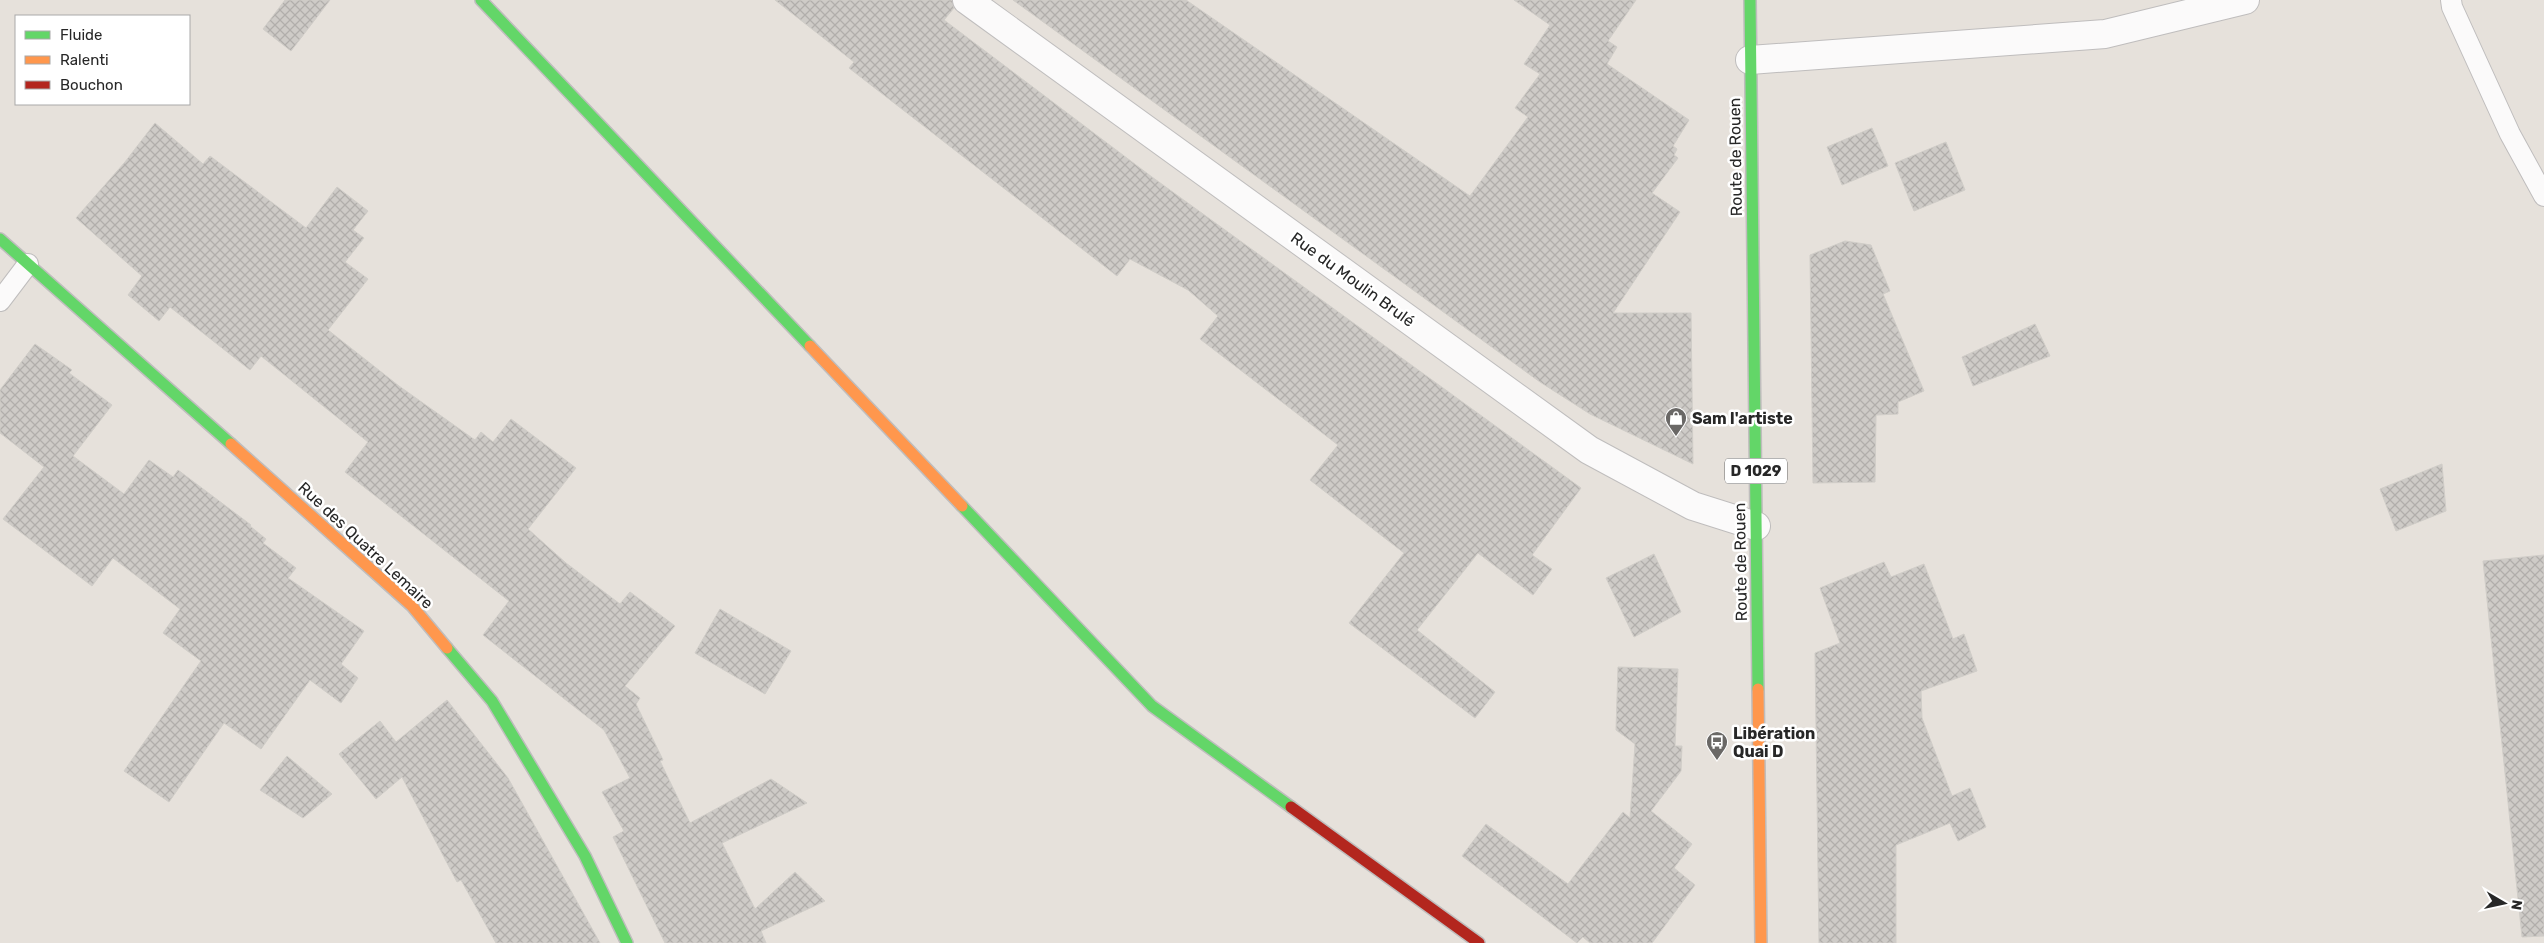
<svg xmlns="http://www.w3.org/2000/svg" width="2544" height="943" font-family="Rubik,sans-serif">
  <defs>
    <pattern id="building-cross-hatch" width="8" height="8" patternUnits="userSpaceOnUse" patternTransform="scale(1.25)"><rect width="8" height="8" fill="#cecbc7"/><path d="M0 0l8 8M0 8l8-8" fill="none" stroke="#b1aeab"/></pattern>
  </defs>
  <rect width="100%" height="100%" fill="#e6e1db"/>
  <g fill="url(#building-cross-hatch)" stroke="#d0cdc8">
    <polygon points="285,0 330,0 291,51 263,29"/>
    <polygon points="775,0 952,0 954,8 944,20 1152,177 1581,488 1532,555 1552,569 1533,595 1478,553 1417,630 1495,692 1475,718 1349,623 1404,553 1310,480 1338,445 1200,339 1218,316 1188,290 1130,259 1117,276 849,68 854,62"/>
    <polygon points="1013,0 1186,0 1470,196 1528,117 1515,108 1540,74 1524,64 1550,25 1514,0 1636,0 1608,41 1617,47 1607,64 1689,120 1673,146 1677,149 1674,155 1678,158 1652,193 1680,212 1613,313 1691,313 1693,464 1590,414 1540,382"/>
    <polygon points="155,123 203,164 210,156 306,228 337,187 368,211 353,230 364,238 345,262 368,279 328,330 399,386 475,440 481,432 493,442 511,419 576,468 528,529 566,563 620,604 630,592 675,626 625,686 640,698 636,704 663,760 660,761 690,823 771,779 807,803 722,843 755,909 795,872 825,901 761,931 766,943 665,943 613,837 624,831 602,792 630,778 604,730 483,635 509,601 345,472 368,442 261,356 250,370 170,307 159,321 128,295 142,276 76,218 125,162"/>
    <polygon points="1872,128 1888,166 1842,185 1827,147"/>
    <polygon points="1946,142 1965,190 1914,211 1895,163"/>
    <polygon points="1845,241 1871,245 1890,291 1883,294 1924,391 1898,402 1898,414 1876,415 1875,482 1813,483 1810,255"/>
    <polygon points="2035,324 2050,356 1973,386 1962,357"/>
    <polygon points="35,344 72,370 69,373 112,405 73,456 124,494 149,460 173,477 178,470 251,525 250,526 266,539 263,543 296,568 288,578 364,631 341,664 358,678 341,703 310,680 261,749 224,723 169,802 124,771 201,661 163,633 180,609 113,558 92,586 3,519 44,467 0,433 0,390"/>
    <polygon points="2442,464 2446,511 2396,531 2380,489"/>
    <polygon points="1654,554 1681,612 1634,637 1606,578"/>
    <polygon points="2544,555 2544,936 2522,937 2483,561"/>
    <polygon points="1884,562 1891,577 1924,564 1953,639 1964,634 1977,671 1921,691 1922,718 1952,796 1970,788 1986,827 1958,841 1950,823 1896,845 1896,943 1819,943 1815,653 1840,643 1820,588"/>
    <polygon points="720,609 791,651 765,694 695,653"/>
    <polygon points="1618,667 1678,669 1675,746 1682,746 1681,771 1651,811 1692,844 1674,868 1695,885 1652,943 1590,943 1583,937 1577,943 1462,856 1486,824 1568,884 1623,812 1630,818 1635,744 1616,730"/>
    <polygon points="447,700 508,778 600,943 496,943 461,880 457,882 402,777 376,799 339,754 380,721 396,742"/>
    <polygon points="287,756 332,794 303,818 260,790"/>
  </g>
  <g fill="none" stroke-linecap="round" stroke-linejoin="round">
    <g stroke="#bfbdbd" stroke-width="22">
      <g id="lane">
        <polyline points="2451,0 2452,7 2510,134 2544,196"/>
        <polyline points="0,301 28,264"/>
      </g>
    </g>
    <g stroke="#bfbdbd" stroke-width="30">
      <g id="street">
        <polyline points="967,0 1589,450 1693,506 1756,526"/>
        <polyline points="1750,60 2105,34 2245,0"/>
      </g>
    </g>
    <g stroke="#bfbdbd" stroke-width="14">
      <g id="fast">
        <polyline points="481,0 810,346"/>
        <polyline points="1750,0 1758,689"/>
        <polyline points="0,239 231,444"/>
        <polyline points="962,506 1152,706 1291,807"/>
        <polyline points="447,648 492,701 585,856 627,943"/>
      </g>
    </g>
    <g stroke="#bfbdbd" stroke-width="14">
      <g id="slow">
        <polyline points="810,346 962,506"/>
        <polyline points="231,444 412,606 447,648"/>
        <polyline points="1758,689 1761,943"/>
      </g>
    </g>
    <g stroke="#bfbdbd" stroke-width="14">
      <polyline id="jam" points="1291,807 1479,943"/>
    </g>
    <use href="#lane" stroke="#fbfafa" stroke-width="20"/>
    <use href="#street" stroke="#fbfafa" stroke-width="28"/>
    <use href="#fast" stroke="#63d668" stroke-width="11"/>
    <use href="#slow" stroke="#ff974d" stroke-width="11"/>
    <use href="#jam" stroke="#b3261e" stroke-width="11"/>
  </g>
  <defs>
    <g id="shop-pin" transform="scale(1.125)"><path d="M0 17L-7.5 6A9.5 9.5 0 1 1 7.5 6Z" fill="#6a6866" stroke="#fff"/><path d="M-5-2.5h2.3a2.7 3.5 0 0 1 5.4 0H5L5.5 6h-11ZM-1.5-2.5h3a1.5 2.3 0 0 0-3 0Z" fill="#fff"/></g>
    <g id="bus-pin" transform="scale(1.125)"><path d="M0 17L-7.5 6A9.5 9.5 0 1 1 7.5 6Z" fill="#6a6866" stroke="#fff"/><path d="M-5-6H5V4H4V6H2V4H-2V6H-4V4H-5ZM-3.5-4V0h7V-4ZM-3.5 1.2v1.5H-2V1.2ZM2 1.2v1.5H3.5V1.2Z" fill="#fff"/></g>
  </defs>
  <g fill-rule="evenodd">
    <use href="#shop-pin" x="1676" y="418"/>
    <use href="#bus-pin" x="1717" y="742"/>
  </g>
  <g text-anchor="middle" stroke-width="5" stroke-linejoin="round" paint-order="stroke">
    <rect fill="#fff" stroke="#686868" stroke-width="1" x="1725" y="458.5" width="62" height="25" rx="4"/>
    <g font-size="15" font-weight="bold" fill="#272727">
      <text x="1756" y="476">D 1029</text>
    </g>
    <g font-size="16" fill="#272727" stroke="#fff">
      <text transform="translate(1735 157) rotate(-91)" y="6">Route de Rouen</text>
      <text transform="translate(1353 279) rotate(36)" y="6">Rue du Moulin Brulé</text>
      <text transform="translate(366 545) rotate(43)" y="6">Rue des Quatre Lemaire</text>
      <text transform="translate(1740 562) rotate(-91)" y="6">Route de Rouen</text>
    </g>
    <g font-size="16" font-weight="bold" fill="#272727" stroke="#fff" text-anchor="start">
      <text x="1692" y="424">Sam l'artiste</text>
      <text x="1733" y="739">Libération<tspan x="1733" dy="18">Quai D</tspan></text>
    </g>
  </g>
  <rect x="15" y="15" width="175" height="90" fill="#ffffff" stroke="#a9a9a9"/>
  <rect x="25" y="31" width="25" height="8" fill="#63d668" stroke="#a9a9a9"/>
  <text x="60" y="40" font-size="15" fill="#272727">Fluide</text>
  <rect x="25" y="56" width="25" height="8" fill="#ff974d" stroke="#a9a9a9"/>
  <text x="60" y="65" font-size="15" fill="#272727">Ralenti</text>
  <rect x="25" y="81" width="25" height="8" fill="#b3261e" stroke="#a9a9a9"/>
  <text x="60" y="90" font-size="15" fill="#272727">Bouchon</text>
  <g transform="translate(2504 903) rotate(99)" stroke="#ffffff" stroke-width="4" paint-order="stroke">
  <path d="M0-4L9 19L0 12L-9 19Z" fill="#272727"/>
  <text y="-8" font-size="14" font-weight="bold" text-anchor="middle" fill="#272727">N</text>
  </g>
</svg>
